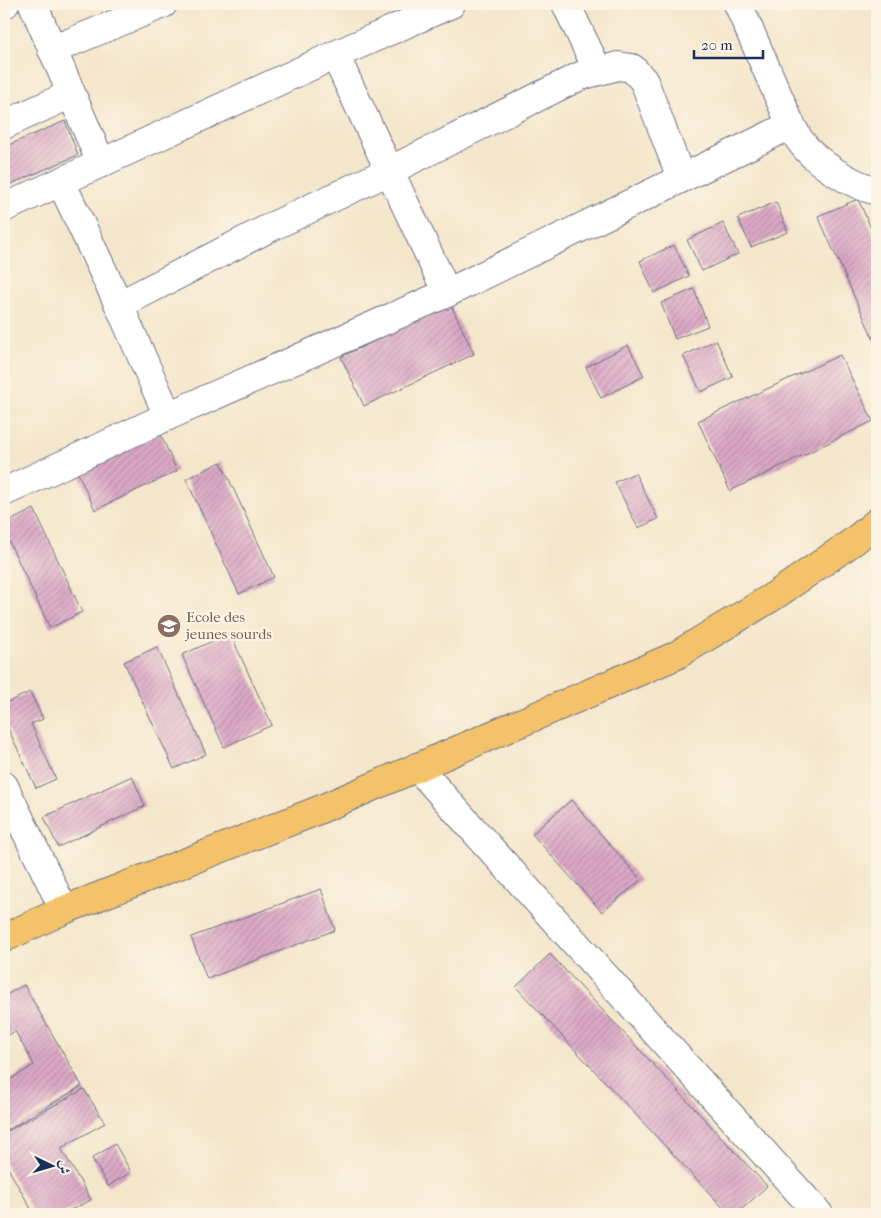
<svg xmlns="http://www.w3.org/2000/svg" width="881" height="1218" font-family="'IM FELL French Canon',Amiri,serif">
  <defs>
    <pattern id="building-hatch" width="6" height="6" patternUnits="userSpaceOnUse" patternTransform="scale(1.25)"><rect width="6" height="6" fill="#dca9c6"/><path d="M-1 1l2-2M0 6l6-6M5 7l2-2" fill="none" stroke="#b28aa4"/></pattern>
  </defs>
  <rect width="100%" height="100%" fill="#fcf5e5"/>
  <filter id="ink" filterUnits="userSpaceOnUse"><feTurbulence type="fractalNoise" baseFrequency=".02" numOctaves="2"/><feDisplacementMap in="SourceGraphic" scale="10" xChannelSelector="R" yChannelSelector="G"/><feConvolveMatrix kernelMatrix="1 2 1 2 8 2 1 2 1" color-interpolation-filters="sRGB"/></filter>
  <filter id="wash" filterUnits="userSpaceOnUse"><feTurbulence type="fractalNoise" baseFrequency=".0096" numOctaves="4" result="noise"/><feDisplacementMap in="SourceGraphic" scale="20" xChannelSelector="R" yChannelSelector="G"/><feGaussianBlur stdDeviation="1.12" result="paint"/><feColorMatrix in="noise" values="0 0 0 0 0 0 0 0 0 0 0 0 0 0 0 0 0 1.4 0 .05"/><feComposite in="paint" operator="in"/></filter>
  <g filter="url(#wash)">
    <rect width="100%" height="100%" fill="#f4e6cb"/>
    <g id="blocks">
      <g fill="url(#building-hatch)">
        <polygon points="65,121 78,155 4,187 4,147"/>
        <polygon points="858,199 877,242 877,347 818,216"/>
        <polygon points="776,202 788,232 751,247 738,218"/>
        <polygon points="723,223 738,254 702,271 687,240"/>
        <polygon points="674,245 689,276 654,293 640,261"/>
        <polygon points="694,289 708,326 675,339 661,303"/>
        <polygon points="451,305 474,354 364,406 341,357"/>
        <polygon points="716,340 733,377 701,392 683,356"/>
        <polygon points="628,345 644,376 601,398 586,367"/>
        <polygon points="840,355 873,421 730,491 698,421"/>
        <polygon points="160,433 177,471 95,510 76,469"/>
        <polygon points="221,462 274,577 239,594 186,479"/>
        <polygon points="635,473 658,519 638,528 615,482"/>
        <polygon points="34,509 82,612 50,628 4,531 4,524"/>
        <polygon points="230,633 272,725 224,747 182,655"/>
        <polygon points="157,647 206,754 174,769 124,662"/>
        <polygon points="30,692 43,719 31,724 56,779 36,788 4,720 4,704"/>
        <polygon points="132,776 145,806 58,847 44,817"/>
        <polygon points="571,800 641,880 602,912 532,834"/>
        <polygon points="321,889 335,930 207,979 191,937"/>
        <polygon points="550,954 767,1186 737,1214 729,1214 516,987"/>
        <polygon points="24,985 82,1086 4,1132 4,1083 34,1065 15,1031 4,1038 4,996"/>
        <polygon points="84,1089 105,1123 61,1148 91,1200 62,1214 34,1214 4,1161 4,1133"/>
        <polygon points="115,1144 131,1172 108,1186 92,1158"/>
      </g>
    </g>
  </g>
  <g filter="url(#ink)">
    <use href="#blocks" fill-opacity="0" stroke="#676f84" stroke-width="1"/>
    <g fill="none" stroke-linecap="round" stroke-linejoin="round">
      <g stroke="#676f84" stroke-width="30">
        <g id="minor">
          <polyline points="4,4 5,4"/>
          <polyline points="33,4 101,163"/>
          <polyline points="566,4 598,71"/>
          <path d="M738,4L791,125C794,130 797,137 801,142C816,163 852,185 877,191"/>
          <polyline points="52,50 163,4"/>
          <polyline points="335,55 447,293"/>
          <polyline points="4,125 71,94"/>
          <polyline points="61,182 119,305 168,416"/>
          <polyline points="4,208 335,55 451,4"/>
          <polyline points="119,305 269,228 389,171 580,76 618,66 632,68 644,81 681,178"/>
          <polyline points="4,492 168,416 447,293 791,125"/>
          <polyline points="417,767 819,1214"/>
          <polyline points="4,786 64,910"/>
        </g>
      </g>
      <g stroke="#676f84" stroke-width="30">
        <polyline id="major" points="4,938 64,910 314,812 675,656 774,596 854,541 877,522"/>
      </g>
      <use href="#minor" stroke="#fff" stroke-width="28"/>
      <use href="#major" stroke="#f4c26a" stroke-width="28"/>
    </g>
  </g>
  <defs>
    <g id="school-disc" transform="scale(1.25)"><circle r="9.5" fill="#8d6e63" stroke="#fcf5e5"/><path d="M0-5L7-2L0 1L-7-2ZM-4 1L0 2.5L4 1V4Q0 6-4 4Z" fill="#fff"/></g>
  </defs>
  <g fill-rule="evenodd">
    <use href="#school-disc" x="169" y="626"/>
  </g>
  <g text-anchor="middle" stroke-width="4.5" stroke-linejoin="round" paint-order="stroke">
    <g font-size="15" fill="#785e54" stroke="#fcf5e5" text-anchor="start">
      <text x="186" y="622">Ecole des<tspan x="186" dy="17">jeunes sourds</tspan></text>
    </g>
  </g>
  <rect width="881" height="1218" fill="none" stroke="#fcf5e5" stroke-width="20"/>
  <g transform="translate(52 1166) rotate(95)" stroke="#fcf5e5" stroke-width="4" paint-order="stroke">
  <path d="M0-4L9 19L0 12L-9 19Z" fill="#1b2f5e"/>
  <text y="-8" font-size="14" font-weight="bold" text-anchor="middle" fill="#1b2f5e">ش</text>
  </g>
  <path d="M694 50v8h69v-8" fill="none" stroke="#1b2f5e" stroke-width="2.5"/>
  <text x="701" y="50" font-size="15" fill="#1b2f5e" stroke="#fcf5e5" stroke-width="4" paint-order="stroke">20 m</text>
</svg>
